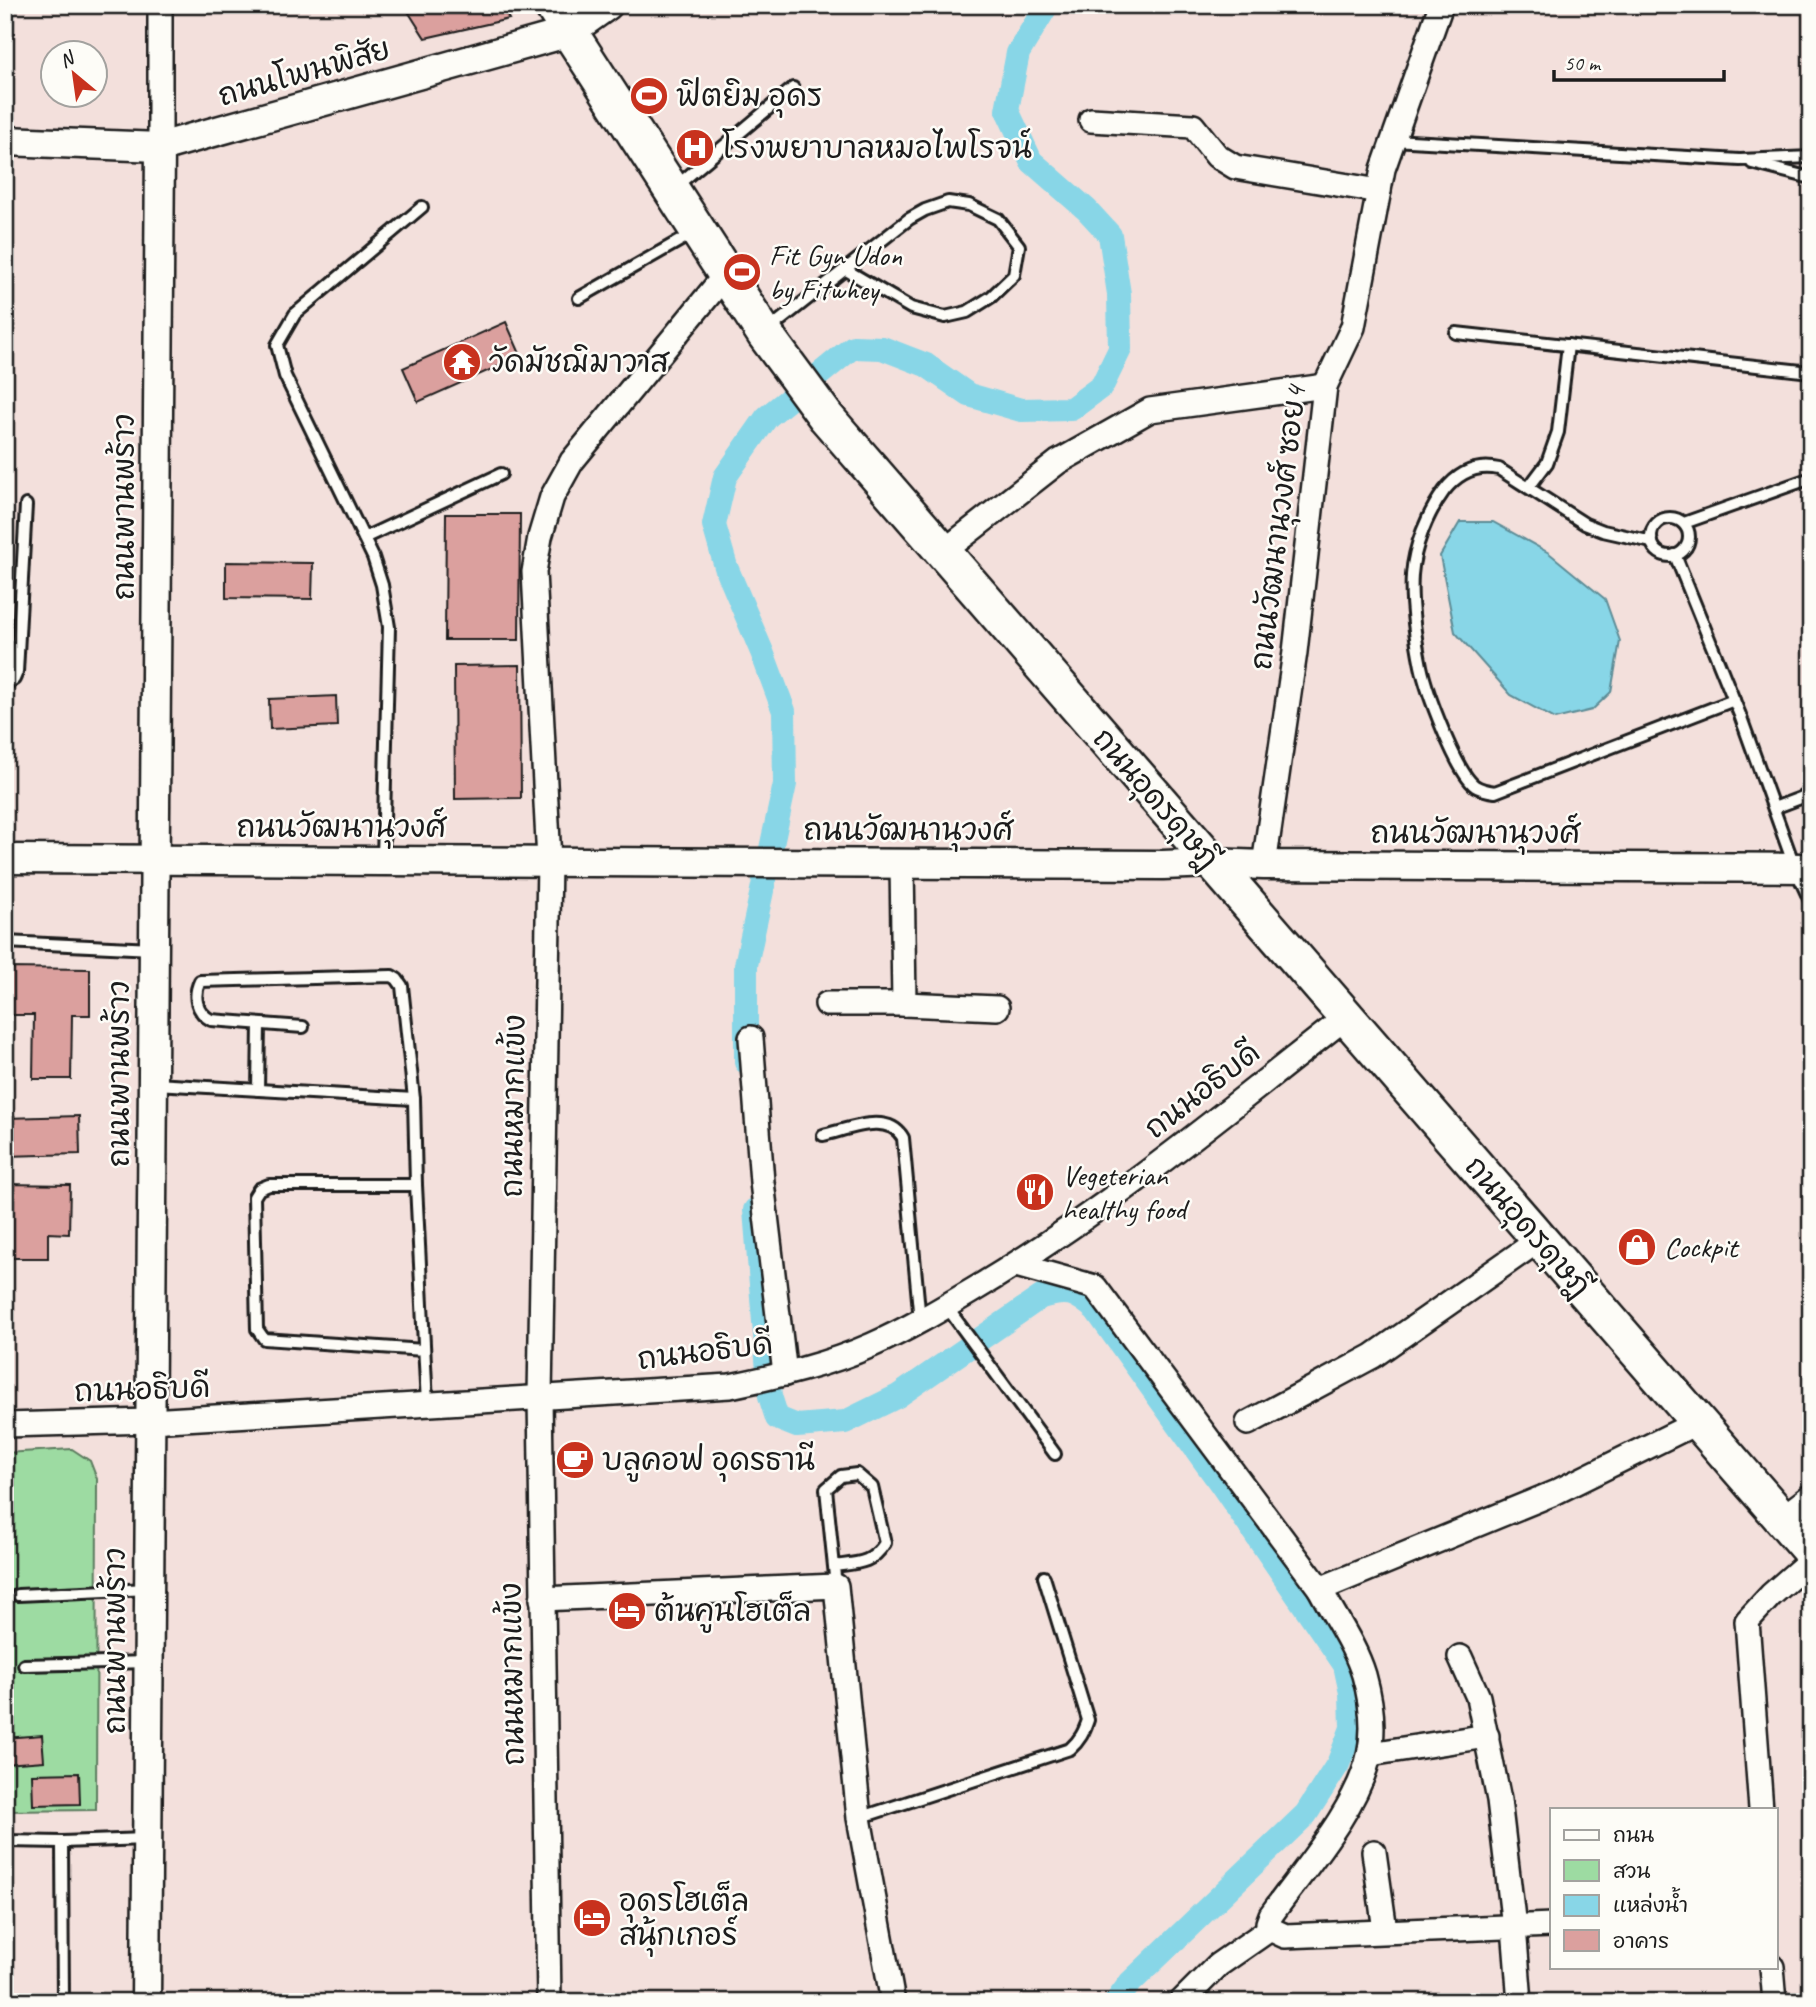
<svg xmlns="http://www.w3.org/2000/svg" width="1816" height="2007" font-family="Caveat,'Playpen Sans Thai',sans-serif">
  <rect width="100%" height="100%" fill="#f3e0dc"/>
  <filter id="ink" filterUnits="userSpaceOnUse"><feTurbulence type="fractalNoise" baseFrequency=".0143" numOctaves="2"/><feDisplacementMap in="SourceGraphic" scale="14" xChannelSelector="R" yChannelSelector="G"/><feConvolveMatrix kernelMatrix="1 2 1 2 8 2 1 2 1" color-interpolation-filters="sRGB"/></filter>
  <g filter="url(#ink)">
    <polygon fill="#9ddba2" stroke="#5c7c5f" stroke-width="2" points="72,1449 90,1461 97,1479 96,1810 5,1811 5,1453"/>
    <polygon fill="#88d6e7" stroke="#5d8c96" stroke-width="2" points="1460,522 1493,522 1549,553 1605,599 1620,641 1611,692 1592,710 1555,719 1511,695 1455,632 1440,556"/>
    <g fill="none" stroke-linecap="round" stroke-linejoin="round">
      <g stroke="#88d6e7" stroke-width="24">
        <polyline points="746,1062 746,965 785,784 784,711 762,652 726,567 714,525 725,477 767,417 853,347 882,348 926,365 969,395 1021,410 1071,409 1102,386 1120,349 1119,294 1110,235 1087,210 1031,161 1007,110 1018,53 1047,5"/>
        <path d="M755,1210L770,1396L777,1418L797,1426L845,1422L898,1396L1041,1297C1068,1289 1075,1292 1096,1310L1221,1484L1345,1665L1351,1693L1352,1728L1338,1764L1306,1814L1130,1983L1116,2002"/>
      </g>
    </g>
    <g fill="#dba09e" stroke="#1c1c1c" stroke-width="2">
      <polygon points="404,5 500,5 509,19 425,38"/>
      <polygon points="506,322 521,356 418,402 403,368"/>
      <polygon points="446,514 520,514 519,640 445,640"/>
      <polygon points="226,562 313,563 312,599 226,598"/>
      <polygon points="520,665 521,798 455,799 454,666"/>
      <polygon points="336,696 337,726 270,729 269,699"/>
      <polygon points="5,968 90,969 90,1015 72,1015 71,1079 33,1079 34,1015 5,1015"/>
      <polygon points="79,1116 80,1154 5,1156 5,1118"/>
      <polygon points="5,1184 70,1185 69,1234 48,1233 48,1258 5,1258"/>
      <polygon points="42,1735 44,1761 5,1764 5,1738"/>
      <polygon points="79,1773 80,1804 33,1805 32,1774"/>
    </g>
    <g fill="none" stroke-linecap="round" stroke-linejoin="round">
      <g stroke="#1c1c1c" stroke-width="16">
        <g id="service">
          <polyline points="1393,140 1740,160 1811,157"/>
          <polyline points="1752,163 1811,178"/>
          <polyline points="674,188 793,88"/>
          <polyline points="579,298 695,232"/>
          <polyline points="768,330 909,219 925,210 948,202 969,205 998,219 1019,246 1014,275 991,297 967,312 945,317 911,308 846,270"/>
          <polyline points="1456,333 1811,372"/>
          <polyline points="1529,487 1547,463 1558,432 1568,345"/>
          <circle cx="1670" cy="537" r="19"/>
          <polyline points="1684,523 1811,478"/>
          <polyline points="364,538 501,474"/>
          <path d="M1652,542L1603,531L1585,524L1499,469C1476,464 1458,473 1444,491C1427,514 1414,547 1412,575C1410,605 1415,636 1421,666C1426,690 1456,772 1475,786C1481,790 1488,791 1495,792L1734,700"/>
          <polyline points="1675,555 1740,715 1795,868 1811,903"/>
          <polyline points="5,685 14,679 17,672 26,505"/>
          <polyline points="1774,808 1811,794"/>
          <polyline points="383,858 389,627 382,585 373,557 285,376 277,345 295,314 422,207"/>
          <polyline points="5,942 153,949"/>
          <path d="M303,1027L211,1020C196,1012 193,996 200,981L392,976L397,979L402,986L414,1099L416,1185L427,1404"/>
          <polyline points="155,1084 414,1099"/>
          <polyline points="258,1090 259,1024"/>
          <path d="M823,1135C847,1130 888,1111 903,1138L920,1321"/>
          <polyline points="416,1185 269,1185 259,1189 254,1197 257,1329 264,1339 424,1350"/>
          <polyline points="946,1306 1055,1454"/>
          <path d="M834,1566C858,1563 872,1564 885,1543L872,1487L857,1474L841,1476L826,1489L836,1586"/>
          <polyline points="18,1595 149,1589"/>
          <polyline points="24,1665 149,1662"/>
          <path d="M859,1818L1070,1749C1080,1740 1084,1732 1088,1720L1044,1577"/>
          <polyline points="5,1841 62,1842 146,1839"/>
          <polyline points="62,1842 63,2002"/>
        </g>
      </g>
      <g stroke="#1c1c1c" stroke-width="28">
        <g id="minor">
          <polyline points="1091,120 1193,126 1217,156 1235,167 1379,191"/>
          <polyline points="160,147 160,5"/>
          <polyline points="943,552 1058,462 1150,410 1325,386"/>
          <polyline points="902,863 904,1004 997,1008"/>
          <polyline points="1264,865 1295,652 1325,386 1353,327 1383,169 1441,5"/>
          <polyline points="827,1004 904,1004"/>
          <polyline points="751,1038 762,1182 785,1374"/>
          <polyline points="1016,1265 1095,1287 1320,1589 1554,1493 1698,1422"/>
          <polyline points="1248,1423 1373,1356 1539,1240"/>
          <path d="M5,1425L150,1421L730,1386C778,1376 827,1365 872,1345C906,1330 938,1311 970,1292C1104,1213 1224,1113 1346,1017"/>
          <polyline points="1781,1519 1811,1496"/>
          <path d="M1320,1589C1334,1616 1355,1645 1364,1675C1371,1700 1375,1729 1369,1755C1358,1808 1303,1870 1271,1915L1268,1923L1270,1929L1285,1936L1552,1925"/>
          <polyline points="542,1599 836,1586 859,1818 893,2002"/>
          <polyline points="1460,1657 1478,1697 1499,1800 1514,1927 1520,2002"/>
          <polyline points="1370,1754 1487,1736"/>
          <polyline points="1761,1809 1747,1621 1771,1595 1811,1560"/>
          <polyline points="1374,1852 1385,1930"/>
          <polyline points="1772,1967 1775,2002"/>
          <polyline points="549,2002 540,1397 549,861 534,572 540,537 552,497 572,461 726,274"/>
          <polyline points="1181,2002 1218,1965 1270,1929"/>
        </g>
      </g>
      <g stroke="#1c1c1c" stroke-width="33">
        <g id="tertiary">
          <polyline points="5,141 160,147 570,32 608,5"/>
          <polyline points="5,859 1163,865 1212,863 1264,865 1811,868"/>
          <polyline points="146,2002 160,147"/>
        </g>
      </g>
      <g stroke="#1c1c1c" stroke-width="40">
        <polyline id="primary" points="552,5 764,333 826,417 1811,1552"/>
      </g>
      <use href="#service" stroke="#fdfcf7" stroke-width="10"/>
      <use href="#minor" stroke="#fdfcf7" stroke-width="23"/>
      <use href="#tertiary" stroke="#fdfcf7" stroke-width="28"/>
      <use href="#primary" stroke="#fdfcf7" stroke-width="35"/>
    </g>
  </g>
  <defs>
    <g id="stadium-disc" transform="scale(2.0125)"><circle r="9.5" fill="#c8321e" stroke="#fdfcf7"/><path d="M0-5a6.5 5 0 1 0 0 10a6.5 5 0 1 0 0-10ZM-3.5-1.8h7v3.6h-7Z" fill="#fff"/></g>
    <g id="hospital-disc" transform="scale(2.0125)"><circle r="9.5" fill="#c8321e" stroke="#fdfcf7"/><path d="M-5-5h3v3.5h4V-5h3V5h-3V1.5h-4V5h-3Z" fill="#fff"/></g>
    <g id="temple-disc" transform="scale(2.0125)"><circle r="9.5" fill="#c8321e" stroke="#fdfcf7"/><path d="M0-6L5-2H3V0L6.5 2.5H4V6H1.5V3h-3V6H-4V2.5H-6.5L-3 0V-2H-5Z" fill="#fff"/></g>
    <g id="restaurant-disc" transform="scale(2.0125)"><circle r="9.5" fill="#c8321e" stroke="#fdfcf7"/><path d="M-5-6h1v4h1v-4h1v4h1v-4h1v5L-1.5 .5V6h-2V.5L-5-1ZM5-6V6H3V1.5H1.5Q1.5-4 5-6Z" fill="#fff"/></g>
    <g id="shop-disc" transform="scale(2.0125)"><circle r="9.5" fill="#c8321e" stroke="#fdfcf7"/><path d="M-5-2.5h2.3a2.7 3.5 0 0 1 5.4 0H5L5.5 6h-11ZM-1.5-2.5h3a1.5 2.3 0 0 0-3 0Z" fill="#fff"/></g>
    <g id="cafe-disc" transform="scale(2.0125)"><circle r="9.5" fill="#c8321e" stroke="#fdfcf7"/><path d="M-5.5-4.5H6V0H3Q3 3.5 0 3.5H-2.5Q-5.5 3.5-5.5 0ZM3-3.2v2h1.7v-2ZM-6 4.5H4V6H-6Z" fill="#fff"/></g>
    <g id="hotel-disc" transform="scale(2.0125)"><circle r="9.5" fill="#c8321e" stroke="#fdfcf7"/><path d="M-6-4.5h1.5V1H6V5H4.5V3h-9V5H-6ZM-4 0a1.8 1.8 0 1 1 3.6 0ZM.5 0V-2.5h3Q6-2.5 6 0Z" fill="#fff"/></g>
  </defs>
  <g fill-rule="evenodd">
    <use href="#stadium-disc" x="649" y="96"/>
    <use href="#hospital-disc" x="695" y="148"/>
    <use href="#stadium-disc" x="742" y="272"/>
    <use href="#temple-disc" x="462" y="362"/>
    <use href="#restaurant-disc" x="1035" y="1192"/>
    <use href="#shop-disc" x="1637" y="1247"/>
    <use href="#cafe-disc" x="575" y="1460"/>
    <use href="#hotel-disc" x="627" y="1611"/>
    <use href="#hotel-disc" x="592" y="1918"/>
  </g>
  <g text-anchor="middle" stroke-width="5" stroke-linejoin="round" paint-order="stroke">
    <g font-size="30" fill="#1c1c1c" stroke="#fdfcf7">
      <text transform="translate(304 72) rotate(-16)" y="10">ถนนโพนพิสัย</text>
      <text transform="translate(124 507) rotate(-90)" y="10">ถนนพานพร้าว</text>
      <text transform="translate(1278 528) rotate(-83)" y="10">ถนนวัฒนานุวงศ์ ซอย4</text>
      <text transform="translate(1156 798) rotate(49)" y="10">ถนนอุดรดุษฎี</text>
      <text x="341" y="837">ถนนวัฒนานุวงศ์</text>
      <text x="908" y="840">ถนนวัฒนานุวงศ์</text>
      <text x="1475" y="843">ถนนวัฒนานุวงศ์</text>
      <text transform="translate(119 1074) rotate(-90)" y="10">ถนนพานพร้าว</text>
      <text transform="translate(1202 1090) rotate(-38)" y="10">ถนนอธิบดี</text>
      <text transform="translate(513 1106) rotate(-89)" y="10">ถนนหมากแข้ง</text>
      <text transform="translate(1528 1226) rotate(49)" y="10">ถนนอุดรดุษฎี</text>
      <text transform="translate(705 1351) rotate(-7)" y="10">ถนนอธิบดี</text>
      <text transform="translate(142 1389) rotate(-2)" y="10">ถนนอธิบดี</text>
      <text transform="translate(115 1641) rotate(-90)" y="10">ถนนพานพร้าว</text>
      <text transform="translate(512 1674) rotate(-91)" y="10">ถนนหมากแข้ง</text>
    </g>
    <g font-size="30" fill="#1c1c1c" stroke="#fdfcf7" text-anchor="start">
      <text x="676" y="106">ฟิตยิม อุดร</text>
      <text x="722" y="158">โรงพยาบาลหมอไพโรจน์</text>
      <text x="769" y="265">Fit Gyn Udon<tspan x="769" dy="34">by Fitwhey</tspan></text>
      <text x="489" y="372">วัดมัชฌิมาวาส</text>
      <text x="1062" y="1185">Vegeterian<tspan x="1062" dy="34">healthy food</tspan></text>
      <text x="1664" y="1257">Cockpit</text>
      <text x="602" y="1470">บลูคอฟ อุดรธานี</text>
      <text x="654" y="1621">ต้นคูนโฮเต็ล</text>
      <text x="619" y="1911">อุดรโฮเต็ล<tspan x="619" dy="34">สนุ้กเกอร์</tspan></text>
    </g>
  </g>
  <rect width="1816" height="2007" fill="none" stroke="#fdfcf7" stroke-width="28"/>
  <rect x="14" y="14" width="1788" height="1979" fill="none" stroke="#1c1c1c" stroke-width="2.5" filter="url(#ink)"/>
  <rect x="1550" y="1808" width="228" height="161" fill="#fdfcf7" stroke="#a3a29f" stroke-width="2"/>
  <rect x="1564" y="1830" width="35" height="10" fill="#fdfcf7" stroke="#a3a29f" stroke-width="2"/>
  <text x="1613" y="1842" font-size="21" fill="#1c1c1c">ถนน</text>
  <rect x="1564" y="1860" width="35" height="21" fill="#9ddba2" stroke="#a3a29f" stroke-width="2"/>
  <text x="1613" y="1878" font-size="21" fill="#1c1c1c">สวน</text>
  <rect x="1564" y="1895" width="35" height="21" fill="#88d6e7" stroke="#a3a29f" stroke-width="2"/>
  <text x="1613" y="1912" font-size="21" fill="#1c1c1c">แหล่งน้ำ</text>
  <rect x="1564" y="1930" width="35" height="21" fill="#dba09e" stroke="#a3a29f" stroke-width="2"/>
  <text x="1613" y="1948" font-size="21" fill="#1c1c1c">อาคาร</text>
  <g transform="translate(74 74) rotate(331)"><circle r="33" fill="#fdfcf7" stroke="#a3a29f" stroke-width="2"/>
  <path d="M0-5L12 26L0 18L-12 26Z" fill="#c8321e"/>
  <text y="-10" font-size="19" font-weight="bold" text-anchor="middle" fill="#1c1c1c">N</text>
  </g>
  <path d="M1554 70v10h170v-10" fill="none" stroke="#1c1c1c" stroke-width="3.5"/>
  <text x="1564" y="70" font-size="21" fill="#1c1c1c" stroke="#fdfcf7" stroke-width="5" paint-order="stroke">50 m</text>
</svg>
